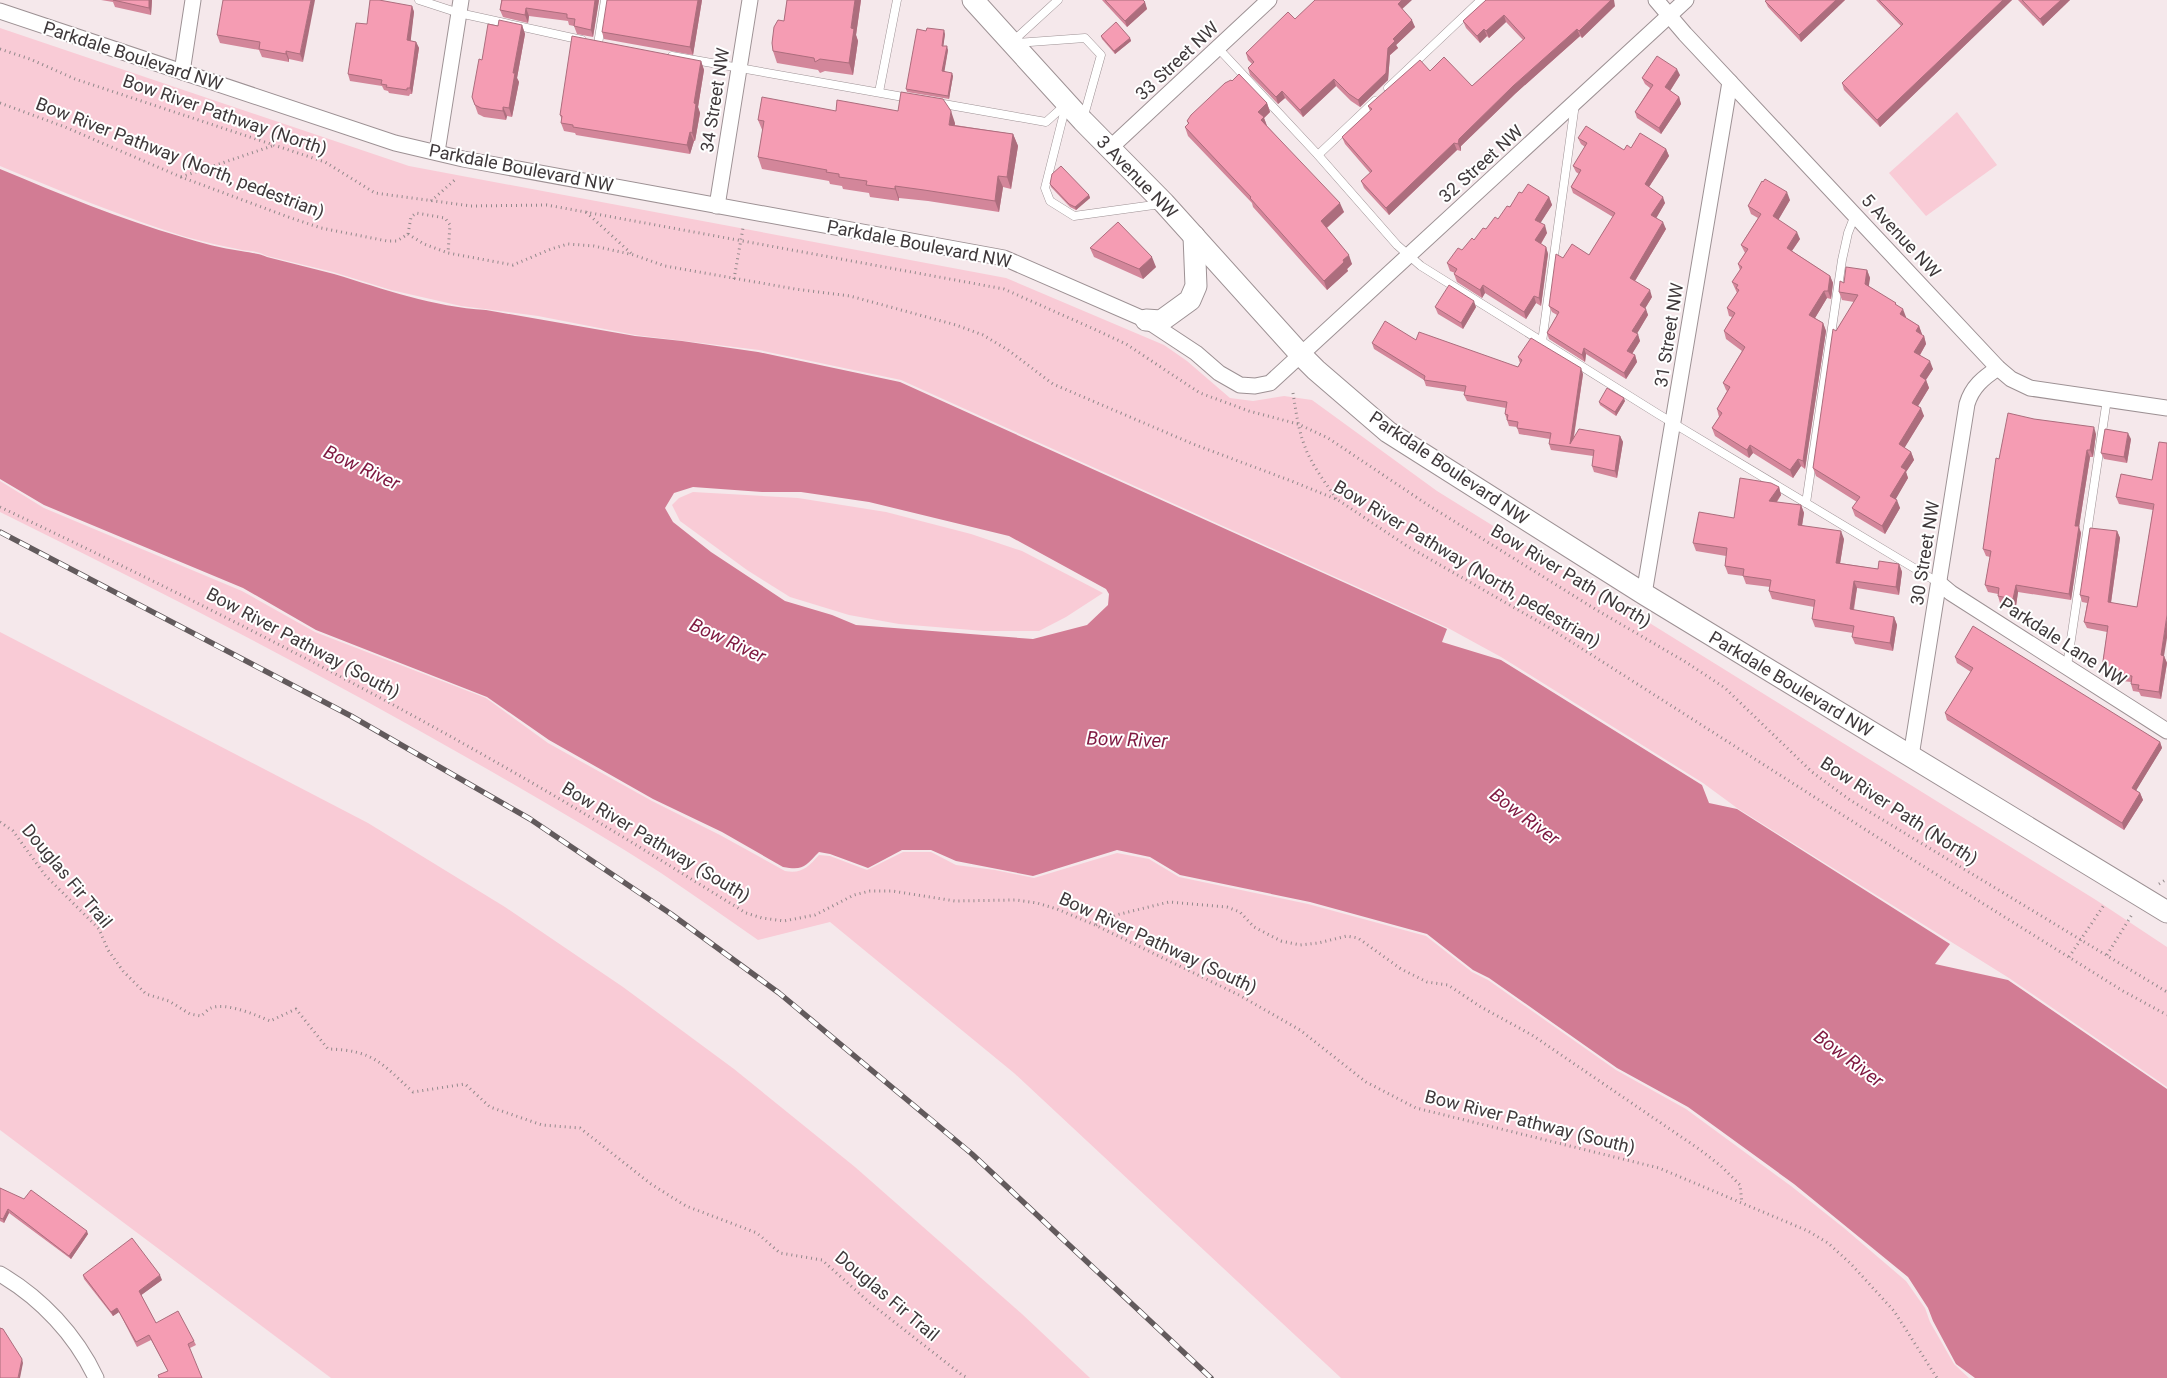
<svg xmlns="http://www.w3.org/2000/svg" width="2167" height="1378" font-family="Roboto,sans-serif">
  <rect width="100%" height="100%" fill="#f5e8eb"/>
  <g fill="#f9cbd6">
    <path d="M0,28L409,166L1006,278L1164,345L1187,361L1230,398L1253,401L1284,396L1312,400L1437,491L2096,900L2167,947V1087L2009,978L1737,808L1703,783L1501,657L1448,628L901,380L759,350L635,335L538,316L461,306L391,290L333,272L267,256C258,251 251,251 242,250C223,246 204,242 186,237C122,217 61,191 0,166Z"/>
    <polygon points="1957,112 1997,165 1926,216 1889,173"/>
    <path d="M0,481L44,508L242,591L315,632L486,698L548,743L652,801L720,835L785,871C802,874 808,867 819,855L830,856L867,870L903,852H931L956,865L995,870L1034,878L1117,853L1149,859L1179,877L1308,904L1426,936L1472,972L1488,980L1616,1070L1686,1109L1791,1186L1844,1228L1906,1281L1925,1308L1930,1322L1954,1364L1969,1378H1341L1014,1073L830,922L758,940C726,918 694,895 661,873C600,834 536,797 473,761C318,672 160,591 0,512Z"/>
    <polygon points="693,492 798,498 886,512 971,534 1022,551 1103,593 1066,617 1039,631 984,631 899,624 849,615 790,597 747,570 680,521 672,505 679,498"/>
    <polygon points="0,632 368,823 505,907 623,987 734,1069 855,1167 1022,1314 1090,1378 331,1378 0,1130"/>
  </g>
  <path fill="#d27c94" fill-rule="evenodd" d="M0,169C60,194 120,219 182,237C201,243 221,248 241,251C251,253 258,253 267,257C289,263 312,268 334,274C384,289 433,307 486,310L635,336L682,341L758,352L900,382L1447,629L1442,642L1501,660L1702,785L1709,803L1737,809L1950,944L1935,964L2008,980L2167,1089V1378H1975L1956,1364L1933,1321L1928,1308L1908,1277L1794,1184L1688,1107L1617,1068L1489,978L1473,970L1427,934L1310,902L1180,875L1150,857L1117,850L1033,876L956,861L931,850H902L868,868L830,854L819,852C805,866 804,871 783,867L722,832L653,799L549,740L487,697L316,630L243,588L44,505L0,479ZM693,487L762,492H801L869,502L1009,536L1106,589L1109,594L1108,605L1087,625L1033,639L856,625L832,615L785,601L711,552L673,522L665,508L674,493Z"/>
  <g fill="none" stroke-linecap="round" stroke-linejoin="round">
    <g stroke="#9d9194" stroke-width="9">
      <g id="lane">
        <polyline points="419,0 459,13 582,40"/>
        <polyline points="1012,42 1058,0"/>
        <polyline points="1016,43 1085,38 1101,55 1083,119"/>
        <polyline points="598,44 605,0"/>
        <polyline points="1218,48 1318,155 1397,245 1421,266 1658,414 1939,583"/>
        <polyline points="672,56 909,98"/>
        <polyline points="1388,88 1481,0"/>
        <polyline points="879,92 897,0"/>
        <polyline points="938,103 1046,122 1065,105"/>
        <polyline points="1066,105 1045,188 1050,201 1074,216 1161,204"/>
        <polyline points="1318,155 1375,101"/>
        <polyline points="1542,342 1575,104"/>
        <polyline points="1806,503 1842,260 1848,233 1855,215"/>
        <polyline points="2067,666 2107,399"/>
      </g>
    </g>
    <g stroke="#9d9194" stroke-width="17">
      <g id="street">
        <polyline points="1656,0 1685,34 1998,368 2011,379 2030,388 2167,408"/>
        <polyline points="0,11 395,143 463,159 1004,258 1146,320 1196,353 1219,373 1240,385 1255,386 1270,383 1686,0"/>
        <polyline points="182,72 193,0"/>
        <polyline points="1109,149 1269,0"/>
        <polyline points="437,152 461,0"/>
        <polyline points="717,206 750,0"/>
        <polyline points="1939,583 1951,593 2167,731"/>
        <polyline points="1644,594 1730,82"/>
        <path d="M1911,756L1967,404C1972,387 1983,378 1998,368"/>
        <path d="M0,1274C41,1298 76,1335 96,1378"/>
      </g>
    </g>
    <g stroke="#9d9194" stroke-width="23">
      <g id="secondary">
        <polyline points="973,0 1083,121 1164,203 1301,355 1316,370 1388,432 1644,594 2167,912"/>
        <polyline points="1146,320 1161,321 1190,300 1196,286 1194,236"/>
      </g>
    </g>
    <g stroke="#92898b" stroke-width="3" stroke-dasharray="1 4" stroke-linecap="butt">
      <polyline points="0,49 30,59 75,79 325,162 375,193 471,206 547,205 1004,289 1094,329 1126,344 1200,393 1249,411 1298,424 1328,438 1428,505 1595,609 1684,661 1725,688 1812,772 1850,800 2167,992"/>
      <polyline points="0,103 65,127 181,177 291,218 321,228 387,241 397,241 408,234 411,217 416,213 445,218 450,225 448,253 513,265 551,249 568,244 594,246 634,255 665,266 795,289 850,296 956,325 983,335 1008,350 1053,384 1193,444 1294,482 1338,500 1407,546 1548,627 1899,851 2123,991 2167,1015"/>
      <polyline points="181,177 272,146"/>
      <polyline points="431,201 457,178"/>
      <polyline points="586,212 633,255"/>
      <polyline points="408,234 424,244 448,253"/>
      <polyline points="734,279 743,228"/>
      <path d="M1293,393C1296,411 1298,429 1305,447C1312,466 1326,483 1337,500"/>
      <path d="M0,507C172,589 343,674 508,769C589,815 667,864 746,913L762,918L784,921L815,915L854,895L870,891H892L955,901L1016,900L1037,903L1057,909L1095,925L1239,995L1300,1030L1366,1082L1416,1108L1659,1168L1808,1231L1828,1243L1851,1264L1894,1311L1937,1378"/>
      <path d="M0,822L13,831L45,875L99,929L108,950L123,971L146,994L169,1001L190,1014L201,1016C204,1014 208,1009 211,1008C226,1002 256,1015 270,1021L296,1009L328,1049C374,1050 382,1064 413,1092L465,1084L490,1107L542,1125L580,1128L651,1184L686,1206L757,1233L780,1253L822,1260L870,1303L962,1375L968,1378"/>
      <polyline points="2159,884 2167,879"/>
      <polyline points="1096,925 1116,915 1169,902 1227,907 1240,912 1254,927 1281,941 1300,945 1318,943 1347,936 1358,938 1401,969 1427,982 1448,985 1481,1007 1532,1035 1699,1149 1721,1166 1740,1185 1742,1203"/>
      <polyline points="2107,955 2133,913"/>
      <polyline points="2069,957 2104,905"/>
    </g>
    <use href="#lane" stroke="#fff" stroke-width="8"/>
    <use href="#street" stroke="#fff" stroke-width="15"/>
    <use href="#secondary" stroke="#fff" stroke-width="21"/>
    <g stroke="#625a5c" stroke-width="5.5">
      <polyline id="rail" points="0,532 351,716 530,819 671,914 779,993 972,1154 1211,1378"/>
    </g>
    <use href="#rail" stroke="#fff" stroke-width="4" stroke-dasharray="11" stroke-linecap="butt"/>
  </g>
  <g fill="#d3869a">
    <polygon points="101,0 152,0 151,15 115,7 113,2"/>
    <polygon points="285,0 303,62 289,59 289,62 262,57 259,50 220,43 217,35"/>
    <polygon points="501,0 599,0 593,37 577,34 574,26 569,25 568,21 529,16 528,23 503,17 500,10 501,2"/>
    <polygon points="702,0 693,55 604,39 602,32"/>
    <polygon points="787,0 861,0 856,35 858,41 853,75 825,71 820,73 818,70 777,63 773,51 784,21"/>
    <polygon points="1102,0 1143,0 1147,9 1127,27"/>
    <polygon points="1486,0 1615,6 1582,38 1580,36 1516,93 1461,146 1461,151 1457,150 1389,215 1364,188 1361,181 1370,173 1345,144 1342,137 1370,111 1368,106 1430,71 1472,86 1523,40 1506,22 1489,38 1487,36 1480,43 1466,28 1463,21"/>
    <polygon points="1845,0 1801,42 1768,7 1765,1"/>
    <polygon points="1876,0 2012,0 1880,127 1844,90 1842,83 1901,26"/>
    <polygon points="2018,0 2070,0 2043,26"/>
    <polygon points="412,6 414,12 410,41 416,42 419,48 412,94 410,94 409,96 389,93 388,91 384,90 382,86 350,81 348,74 367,24"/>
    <polygon points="1402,9 1415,27 1396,45 1398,48 1390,55 1388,80 1360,107 1351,101 1336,86 1303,117 1285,98 1278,104 1250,75 1248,68 1252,64 1248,60 1246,53 1295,19"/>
    <polygon points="522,25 525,34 517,78 519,82 512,117 507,116 506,120 484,117 478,114 472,97 498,26"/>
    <polygon points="945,34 943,46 948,50 944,71 953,76 949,99 907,92 906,89"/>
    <polygon points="1101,36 1130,38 1131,41 1115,54 1102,39"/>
    <polygon points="701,61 704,70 698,107 700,113 695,141 694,141 690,154 576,135 575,133 564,131 561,123 562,120 560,115"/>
    <polygon points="1680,75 1670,91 1679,97 1681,104 1661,134 1637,118 1635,112 1650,88 1645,84 1642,78"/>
    <polygon points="1232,81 1267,103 1270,112 1264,118 1267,126 1344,212 1327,228 1352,264 1347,269 1348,271 1327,290 1253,207 1252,203 1188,136 1185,127 1188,124 1187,121"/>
    <polygon points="758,120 955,123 955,125 1013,134 1018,146 1011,189 1003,187 999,212 928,201 899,198 899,201 870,197 869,193 843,189 842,186 830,184 829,181 762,169 758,157 763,132"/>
    <polygon points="1578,138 1624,150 1631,148 1666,149 1669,156 1649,187 1665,203 1656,218 1666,229 1635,281 1652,297 1645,308 1648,315 1637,333 1640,341 1632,354 1635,355 1637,362 1626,379 1586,354 1585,362 1549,339 1547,333 1557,315 1552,312 1549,306 1563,258 1589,255 1613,217 1573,193 1571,187 1579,174 1576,172 1573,166 1585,147 1581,144"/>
    <polygon points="1050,184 1089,195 1090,198 1076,210 1070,207 1051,187"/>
    <polygon points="1522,193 1549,197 1552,205 1540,223 1547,233 1541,244 1546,247 1548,254 1541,306 1536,303 1526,319 1485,293 1482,298 1457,282 1454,274 1455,273 1450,271 1447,263 1498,219"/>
    <polygon points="1790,200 1778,220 1800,239 1792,251 1830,276 1833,283 1831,299 1827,298 1815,318 1823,323 1826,331 1805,469 1801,466 1793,478 1753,453 1749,458 1715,436 1712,428 1719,417 1717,409 1727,391 1726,390 1723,383 1742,351 1726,339 1724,331 1732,317 1729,316 1727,308 1737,293 1732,282 1740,270 1738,264 1745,253 1741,245 1758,218 1751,214 1748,206"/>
    <polygon points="1090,248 1156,267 1143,279 1094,257"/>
    <polygon points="1867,270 1870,278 1868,286 1898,306 1906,317 1906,318 1919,326 1922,335 1924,336 1926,344 1920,355 1933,369 1926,380 1929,388 1918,406 1924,416 1904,448 1911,452 1914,460 1906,472 1908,478 1895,499 1900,508 1885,534 1855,516 1852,508 1857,502 1816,476 1813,468 1836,331 1854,302 1842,300 1839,292 1844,283"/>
    <polygon points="1435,307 1476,307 1463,329 1438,314"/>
    <polygon points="1416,340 1518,367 1520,363 1518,357 1583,374 1574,437 1620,436 1623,442 1617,478 1594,472 1592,466 1593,456 1551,450 1549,444 1550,439 1519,434 1517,427 1509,426 1505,414 1506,408 1467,401 1464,395 1465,392 1426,386 1424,380 1374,349 1372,343"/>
    <polygon points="1625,401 1616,416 1600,405 1599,402"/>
    <polygon points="2096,434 2093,457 2090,457 2079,527 2081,533 2071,600 2018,592 2016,606 2000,603 1998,596 1998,594 1988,592 1985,585 1990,557 1986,556 1983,549 1999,459"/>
    <polygon points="2131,439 2127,463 2104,459 2101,453"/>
    <polygon points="2152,480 2164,656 2167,663 2161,699 2141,696 2139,692 2133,691 2131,684 2131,682 2114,680 2112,675 2105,674 2102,668 2107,632 2087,628 2084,622 2087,603 2082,602 2080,595 2117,531 2120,538 2111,603 2137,607 2153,510 2119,504 2116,497"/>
    <polygon points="1779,487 1781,495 1777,502 1801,505 1804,513 1802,525 1844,539 1840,563 1878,569 1899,564 1902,572 1899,595 1857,588 1854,610 1894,617 1897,625 1893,651 1855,644 1852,637 1853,633 1815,627 1812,619 1814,607 1772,599 1769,591 1770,587 1746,584 1743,576 1728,574 1725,566 1726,556 1696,551 1693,543 1734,518"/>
    <polygon points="1955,657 2160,742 2162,748 2136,790 2140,793 2143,800 2124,830 1947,720 1945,713 1971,672 1957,663"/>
    <polygon points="0,1188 88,1234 71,1259 9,1213 4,1223 0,1221"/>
    <polygon points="83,1275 162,1280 141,1295 156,1323 194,1341 196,1345 190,1348 168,1371 151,1340 137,1347 119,1312 113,1316 84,1279"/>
  </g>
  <g fill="#ac6d7d">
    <polygon points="149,0 152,0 151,15 149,8"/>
    <polygon points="311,0 315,0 303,62 300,54"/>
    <polygon points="595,0 599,0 593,37 591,30"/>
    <polygon points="698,0 702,0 693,55 690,47"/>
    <polygon points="855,0 861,0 856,35 858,41 853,75 849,63 851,28"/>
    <polygon points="1402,0 1412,0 1400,11 1398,4"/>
    <polygon points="1611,0 1614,0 1615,6 1582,38 1579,31"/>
    <polygon points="1836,0 1845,0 1801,42 1799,35"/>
    <polygon points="2003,0 2012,0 1880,127 1877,120"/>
    <polygon points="2061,0 2070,0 2043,26 2040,19"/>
    <polygon points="1145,2 1147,9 1127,27 1125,21"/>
    <polygon points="412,6 414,12 410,47 407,40"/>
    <polygon points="526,8 529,16 528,23 525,15"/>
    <polygon points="1504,15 1506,22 1489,38 1486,31"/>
    <polygon points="1412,20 1415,27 1396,45 1398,48 1390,55 1388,80 1360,107 1358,100 1393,39"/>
    <polygon points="522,25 525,34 517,78 519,82 512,117 509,108 513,73"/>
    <polygon points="1484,29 1487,36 1480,43 1477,36"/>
    <polygon points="1577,29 1580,36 1516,93 1461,146 1461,151 1458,144 1459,139 1513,86"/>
    <polygon points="944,30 945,34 943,49 942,46"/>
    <polygon points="1130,38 1131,41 1115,54 1114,51"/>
    <polygon points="416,42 419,48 412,94 410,88"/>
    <polygon points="947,46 948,50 944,74 942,71"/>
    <polygon points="286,51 289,59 289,62 286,54"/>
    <polygon points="701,61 704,70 698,107 700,113 695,141 692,133 694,103"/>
    <polygon points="1677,69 1680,75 1668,94 1665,87"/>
    <polygon points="952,73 953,76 949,99 948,96"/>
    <polygon points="1334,79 1336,86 1303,117 1300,110"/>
    <polygon points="1282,91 1285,98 1278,104 1276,97"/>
    <polygon points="1679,97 1681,104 1661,134 1659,128"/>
    <polygon points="1267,103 1270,112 1264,118 1267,126 1264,129 1258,112"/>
    <polygon points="503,107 507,116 506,120 503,111"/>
    <polygon points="951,111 955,123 953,136 949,125"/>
    <polygon points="690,132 694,141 690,154 687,145"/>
    <polygon points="1013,134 1018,146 1011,189 1007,177"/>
    <polygon points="1454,143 1457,150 1389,215 1386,208"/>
    <polygon points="1666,149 1669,156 1647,190 1645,184"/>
    <polygon points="998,176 1003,187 999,212 995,201"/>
    <polygon points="895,186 899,198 899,201 895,189"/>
    <polygon points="1787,192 1790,200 1776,224 1773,216"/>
    <polygon points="1089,195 1090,198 1076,210 1075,207"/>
    <polygon points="1549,197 1552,205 1538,227 1535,220"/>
    <polygon points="1663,197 1665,203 1654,222 1651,215"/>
    <polygon points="1340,203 1344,212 1324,230 1321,221"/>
    <polygon points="1663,222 1666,229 1633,284 1630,278"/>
    <polygon points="1545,225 1547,233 1538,248 1535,240"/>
    <polygon points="1797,232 1800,239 1789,255 1787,248"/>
    <polygon points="1546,247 1548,254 1541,306 1539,298"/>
    <polygon points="1349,255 1352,264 1347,269 1348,271 1327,290 1324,281 1343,260"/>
    <polygon points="1152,257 1156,267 1143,279 1139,269"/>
    <polygon points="1867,270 1870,278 1868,292 1865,284"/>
    <polygon points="1830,276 1833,283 1831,299 1828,291"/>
    <polygon points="1483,285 1485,293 1482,298 1480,290"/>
    <polygon points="1650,290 1652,297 1643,312 1640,305"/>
    <polygon points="1824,291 1827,298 1812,323 1809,315"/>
    <polygon points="1534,296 1536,303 1526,319 1524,312"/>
    <polygon points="1474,301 1476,307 1463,329 1461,323"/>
    <polygon points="1646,309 1648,315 1635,337 1632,331"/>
    <polygon points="1903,309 1906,317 1903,322 1900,314"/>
    <polygon points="1823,323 1826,331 1805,469 1803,461"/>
    <polygon points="1919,326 1922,334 1919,339 1916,331"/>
    <polygon points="1638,334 1640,341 1630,357 1627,351"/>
    <polygon points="1924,336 1926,344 1917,360 1914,352"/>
    <polygon points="1584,348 1586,354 1585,362 1582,355"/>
    <polygon points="1635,355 1637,362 1626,379 1624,373"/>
    <polygon points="1930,361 1933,369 1923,384 1920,376"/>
    <polygon points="1581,368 1583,374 1572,447 1570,444"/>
    <polygon points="1926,380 1929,388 1915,411 1912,403"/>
    <polygon points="1624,398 1625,401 1616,416 1615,412"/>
    <polygon points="1921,408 1924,416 1902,452 1899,444"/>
    <polygon points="2094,427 2096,434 2093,457 2090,450"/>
    <polygon points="2128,433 2131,439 2127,463 2124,457"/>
    <polygon points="1620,436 1623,442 1617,478 1615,471"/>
    <polygon points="1750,445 1753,453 1749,458 1747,450"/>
    <polygon points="2087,450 2090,457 2079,527 2081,533 2071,600 2069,594 2075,526"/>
    <polygon points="1911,452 1914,460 1906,472 1908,478 1893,504 1890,496 1901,467"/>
    <polygon points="1798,459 1801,466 1793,478 1790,470"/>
    <polygon points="1779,487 1781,495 1772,508 1769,501"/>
    <polygon points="1897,500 1900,508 1885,534 1882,526"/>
    <polygon points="1801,505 1804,513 1801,532 1798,525"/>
    <polygon points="1841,531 1844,539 1839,570 1836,563"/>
    <polygon points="2117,531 2120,538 2110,609 2108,602"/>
    <polygon points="1899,564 1902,572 1899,595 1896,587"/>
    <polygon points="1854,581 1857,588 1852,617 1850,609"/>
    <polygon points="2016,585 2018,592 2016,606 2013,599"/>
    <polygon points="2167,615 2167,638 2163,662 2161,655"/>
    <polygon points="1894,617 1897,625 1893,651 1890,643"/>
    <polygon points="2164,656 2167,663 2161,699 2159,692"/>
    <polygon points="2160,742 2162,748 2134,794 2132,788"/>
    <polygon points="2140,793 2143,800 2124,830 2122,823"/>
    <polygon points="8,1209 9,1213 4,1223 3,1219"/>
    <polygon points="87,1231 88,1234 71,1259 69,1256"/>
    <polygon points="160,1275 162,1280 140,1296 139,1291"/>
    <polygon points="117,1308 119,1312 113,1316 111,1312"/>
    <polygon points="22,1359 23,1363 20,1378 18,1378"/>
  </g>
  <g fill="#f59cb3" stroke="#ac6d7d">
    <polygon points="113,0 149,0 149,8"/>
    <polygon points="223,0 311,0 300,54 286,51 286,54 259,49 260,42 217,35"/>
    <polygon points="370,0 379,0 412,6 407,40 416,42 410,88 407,88 407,90 386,87 387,85 381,84 382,80 348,74 356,23 367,24"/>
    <polygon points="502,0 595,0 591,30 574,26 575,19 567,18 567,14 526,8 525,15 500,10"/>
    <polygon points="607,0 698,0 690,47 602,32"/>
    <polygon points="787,0 855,0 851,28 854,29 849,63 820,59 815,62 814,58 773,51 772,43 774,27 778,20 784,21"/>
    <polygon points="1105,0 1143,0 1145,2 1125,21"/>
    <polygon points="1315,0 1402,0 1398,4 1412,20 1393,39 1395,41 1388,48 1386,73 1358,100 1349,94 1334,79 1300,110 1282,91 1276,97 1248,68 1254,62 1246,53 1288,12 1295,19"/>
    <polygon points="1486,0 1611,0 1579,31 1577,29 1513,86 1459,139 1458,144 1454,143 1386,208 1361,181 1372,171 1342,137 1372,109 1368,106 1420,60 1430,71 1444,57 1472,86 1525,38 1504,15 1486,31 1484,29 1477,36 1463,21"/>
    <polygon points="1767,0 1836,0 1799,35 1765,1"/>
    <polygon points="1879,0 2003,0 1877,120 1842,83 1903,24"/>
    <polygon points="2022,0 2061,0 2040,19"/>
    <polygon points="499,20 522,25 513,73 515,73 509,108 503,107 503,111 481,108 475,105 472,97 479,59 482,60 488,24 498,26"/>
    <polygon points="1116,22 1130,38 1114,51 1101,36"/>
    <polygon points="927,28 944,30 942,46 947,46 942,71 952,73 948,96 906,89 917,29 926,31"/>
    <polygon points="572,36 701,61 694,103 696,104 692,133 690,132 687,145 573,127 573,125 561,123 562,116 560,115"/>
    <polygon points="1657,56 1677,69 1665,87 1679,97 1659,128 1635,112 1653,85 1642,78"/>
    <polygon points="1239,74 1267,103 1258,112 1264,117 1261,120 1340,203 1321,221 1349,255 1343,260 1344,262 1324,281 1250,198 1251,197 1185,127 1189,123 1187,121 1191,115 1225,83 1231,80 1232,81"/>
    <polygon points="901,92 943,99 951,111 949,125 1013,134 1007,177 998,176 995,201 924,190 895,186 895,189 866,185 867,181 839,177 839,174 826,172 827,170 758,157 764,121 758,120 762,97 836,111 837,100 898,111"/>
    <polygon points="1586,126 1624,150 1627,145 1631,148 1640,133 1666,149 1645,184 1663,197 1651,215 1663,222 1630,278 1650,290 1640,305 1646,309 1632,331 1638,334 1627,351 1635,355 1624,373 1584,348 1582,355 1547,333 1559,312 1549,306 1556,254 1563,258 1572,244 1589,255 1615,213 1571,187 1581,170 1573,166 1587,143 1578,138"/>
    <polygon points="1061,166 1089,195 1075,207 1069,204 1050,184 1052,174"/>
    <polygon points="1765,179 1787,192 1773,216 1797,232 1787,248 1830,276 1828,291 1824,291 1809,315 1823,323 1803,461 1798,459 1790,470 1750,445 1747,450 1712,428 1722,413 1717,409 1730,387 1723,383 1745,347 1724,331 1735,313 1727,308 1739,290 1736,288 1738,285 1732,282 1742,267 1738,264 1748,249 1741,245 1761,214 1748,206 1762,181 1763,182"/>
    <polygon points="1528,184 1549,197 1535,220 1545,225 1535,240 1546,247 1539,298 1534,296 1524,312 1483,285 1480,290 1454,274 1457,269 1447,263 1458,248 1462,250 1472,238 1474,240 1483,228 1486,229 1495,217 1498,219 1507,206 1510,207 1519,192 1522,193"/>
    <polygon points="1118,222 1152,257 1139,269 1090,248"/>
    <polygon points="1846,267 1867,270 1865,284 1896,303 1895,304 1903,309 1900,314 1919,326 1916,331 1924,336 1914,352 1930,361 1920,376 1926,380 1912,403 1921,408 1899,444 1911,452 1901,467 1906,470 1890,496 1897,500 1882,526 1852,508 1860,497 1813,468 1833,329 1836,331 1858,295 1839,292 1840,281 1844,283"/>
    <polygon points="1449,285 1474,301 1461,323 1435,307"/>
    <polygon points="1385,321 1416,340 1419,332 1518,367 1522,360 1518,357 1531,338 1581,368 1570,444 1579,429 1620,436 1615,471 1592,466 1594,450 1549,444 1551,433 1517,428 1518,422 1507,420 1508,415 1505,414 1507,402 1464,395 1466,386 1424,380 1425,376 1372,343"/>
    <polygon points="1607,388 1624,398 1615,412 1599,402"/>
    <polygon points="2008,413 2034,419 2094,427 2090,450 2087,450 2075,526 2079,526 2069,594 2016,585 2013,599 1998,596 1999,588 1985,585 1991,551 1983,549 1996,458 1999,459"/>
    <polygon points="2105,429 2128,433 2124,457 2101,453"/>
    <polygon points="2159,442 2167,443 2167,615 2161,655 2164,656 2159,692 2138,689 2139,685 2131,684 2132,676 2111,673 2112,669 2102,668 2108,626 2084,622 2089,597 2080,595 2090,528 2117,531 2108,602 2137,607 2154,504 2116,497 2121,474 2152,480"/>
    <polygon points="1740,478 1771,483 1779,487 1769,501 1801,505 1798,525 1841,531 1836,563 1878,569 1879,561 1899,564 1896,587 1854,581 1850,609 1894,617 1890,643 1852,637 1854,626 1812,619 1815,600 1769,591 1771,580 1743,576 1744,569 1725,566 1727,548 1693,543 1699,512 1734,518"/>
    <polygon points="1973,626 2160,742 2132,788 2140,793 2122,823 1945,713 1973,668 1955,657"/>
    <polygon points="0,1188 24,1199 31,1190 87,1231 69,1256 8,1209 3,1219 0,1218"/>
    <polygon points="132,1238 160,1275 139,1291 156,1323 178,1311 194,1341 188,1344 202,1378 159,1378 158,1375 168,1371 149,1335 136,1342 117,1308 111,1312 83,1275"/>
    <polygon points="0,1328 3,1329 22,1359 18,1378 0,1378"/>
  </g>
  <g text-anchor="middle" stroke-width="4" stroke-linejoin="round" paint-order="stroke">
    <g font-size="18" fill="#3f393b" stroke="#fff">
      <text transform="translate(133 56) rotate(18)" y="6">Parkdale Boulevard NW</text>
      <text transform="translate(1177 61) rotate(-43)" y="6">33 Street NW</text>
      <text transform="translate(715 100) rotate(-81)" y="6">34 Street NW</text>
      <text transform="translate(225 115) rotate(19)" y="6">Bow River Pathway (North)</text>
      <text transform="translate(180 158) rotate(21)" y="6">Bow River Pathway (North, pedestrian)</text>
      <text transform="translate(1481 164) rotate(-42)" y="6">32 Street NW</text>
      <text transform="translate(521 168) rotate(11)" y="6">Parkdale Boulevard NW</text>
      <text transform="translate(1137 177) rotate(46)" y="6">3 Avenue NW</text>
      <text transform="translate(1901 236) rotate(47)" y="6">5 Avenue NW</text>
      <text transform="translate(919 244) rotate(11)" y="6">Parkdale Boulevard NW</text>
      <text transform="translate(1669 335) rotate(-81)" y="6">31 Street NW</text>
      <text transform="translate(1449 468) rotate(34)" y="6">Parkdale Boulevard NW</text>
      <text transform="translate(1925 553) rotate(-81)" y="6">30 Street NW</text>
      <text transform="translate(1467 564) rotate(31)" y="6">Bow River Pathway (North, pedestrian)</text>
      <text transform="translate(1571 576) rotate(31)" y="6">Bow River Path (North)</text>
      <text transform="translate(2063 642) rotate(33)" y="6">Parkdale Lane NW</text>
      <text transform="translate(303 643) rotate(28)" y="6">Bow River Pathway (South)</text>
      <text transform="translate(1791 684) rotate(31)" y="6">Parkdale Boulevard NW</text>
      <text transform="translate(1899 811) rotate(33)" y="6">Bow River Path (North)</text>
      <text transform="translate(656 842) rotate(31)" y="6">Bow River Pathway (South)</text>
      <text transform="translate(67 876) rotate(50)" y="6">Douglas Fir Trail</text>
      <text transform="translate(1158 943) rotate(25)" y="6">Bow River Pathway (South)</text>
      <text transform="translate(1530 1122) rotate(14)" y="6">Bow River Pathway (South)</text>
      <text transform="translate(887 1296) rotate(40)" y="6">Douglas Fir Trail</text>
    </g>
    <g font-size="19" font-style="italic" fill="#7f1941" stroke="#fff">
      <text transform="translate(362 467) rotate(25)" y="7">Bow River</text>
      <text transform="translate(728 640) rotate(25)" y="7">Bow River</text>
      <text transform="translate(1127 739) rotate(2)" y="7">Bow River</text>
      <text transform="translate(1525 816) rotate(37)" y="7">Bow River</text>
      <text transform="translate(1849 1058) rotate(37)" y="7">Bow River</text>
    </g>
  </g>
</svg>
